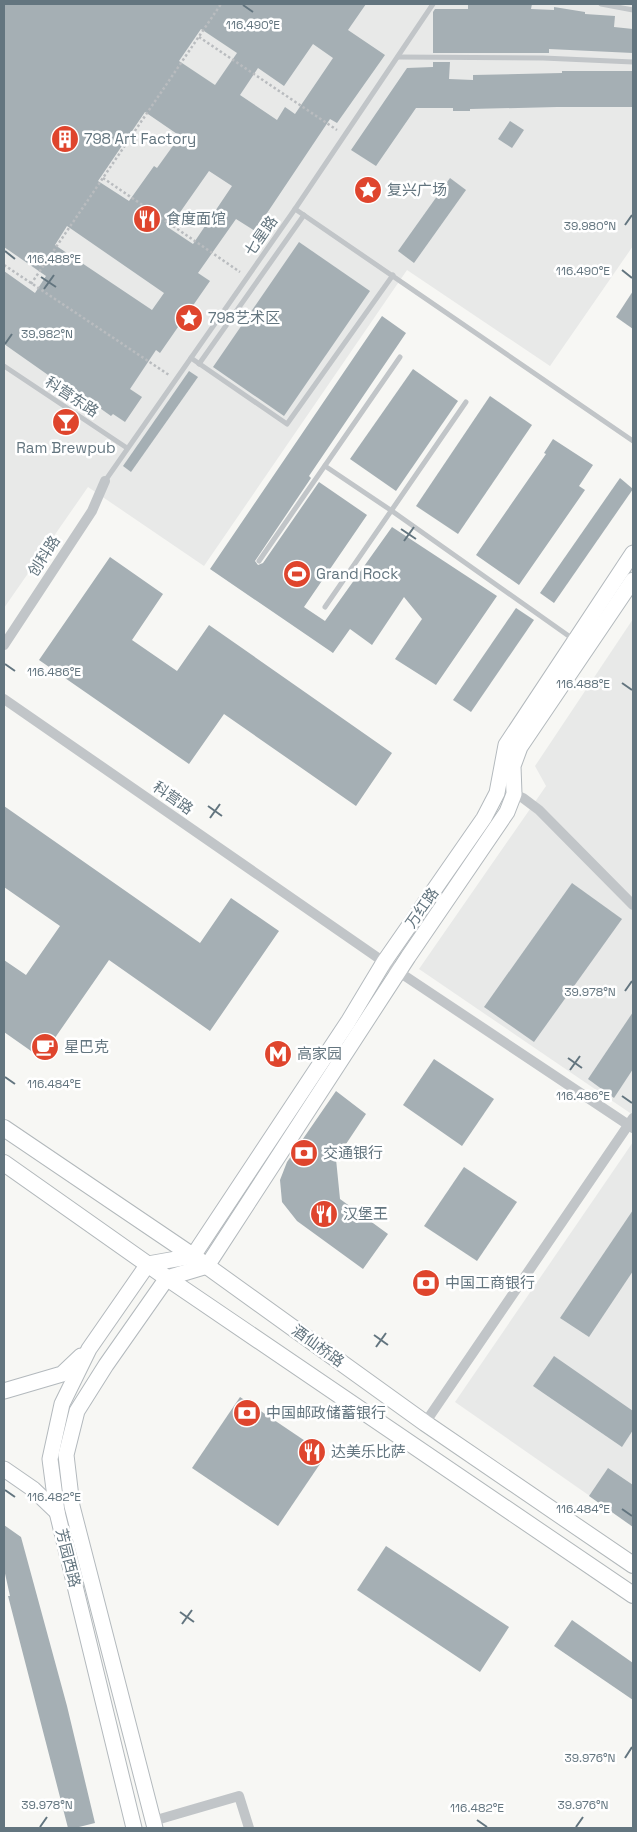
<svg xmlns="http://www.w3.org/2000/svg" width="637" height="1832" font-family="'Space Grotesk','Noto Sans SC',sans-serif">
  <rect width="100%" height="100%" fill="#f7f7f4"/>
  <g fill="#e8e9e8">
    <polygon points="4,4 633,4 633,246 550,366 407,270 204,566 88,487 4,608"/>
    <polygon points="633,619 633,1115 419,969 546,786 535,766"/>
    <polygon points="633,1142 633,1526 455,1402"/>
  </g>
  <g fill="#a5afb4" fill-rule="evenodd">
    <path d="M4,4H366L348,30L385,55L337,123L330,119L255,231L236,219L198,273L210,281L160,353L156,350L130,389L142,397L125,422L113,414L111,416L97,406L95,408L4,344V271L35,293L46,276L4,247ZM201,29L237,53L215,85L179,61ZM313,44L333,58L295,114L285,107L277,120L240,95L258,68L284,86ZM145,112L180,136L157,168L154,166L129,201L98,181ZM209,171L232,186L193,244L169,228ZM67,226L164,293L152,310L55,245Z"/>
    <polygon points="468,4 532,4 531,9 554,10 554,7 585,12 585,14 615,16 614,27 633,29 633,53 549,49 549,53 433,53 433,12 435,9 468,9"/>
    <polygon points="433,62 450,62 449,79 473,80 473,75 562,73 562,71 633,71 633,107 557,107 470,109 470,111 453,111 453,108 416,108 376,166 351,150 407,68 433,67"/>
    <polygon points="510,121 524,130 512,148 498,139"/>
    <polygon points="450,178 466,190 414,263 398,251"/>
    <polygon points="299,242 370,291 284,416 213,367"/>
    <polygon points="633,291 633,329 616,317"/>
    <polygon points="382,316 406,333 309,476 311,478 255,561 258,565 263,563 319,482 367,515 304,607 325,621 392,527 497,596 436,685 395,659 422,619 404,597 372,645 350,629 333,653 210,569"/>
    <polygon points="413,369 458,401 396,491 350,459"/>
    <polygon points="189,371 198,377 131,472 123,466"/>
    <polygon points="490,396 532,425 458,534 416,506"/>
    <polygon points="553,439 593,465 579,486 585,490 519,585 476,555 546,454 544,453"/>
    <polygon points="620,478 633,489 554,603 540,593"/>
    <polygon points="110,557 163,594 132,640 177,671 209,625 392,753 356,806 224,714 189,764 39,660"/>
    <polygon points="516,608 534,620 471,712 453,700"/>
    <polygon points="4,806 200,943 231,898 279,931 210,1031 109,960 41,1058 4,1032 4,960 26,975 60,926 4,887"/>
    <polygon points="572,883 622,919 534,1042 484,1007"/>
    <polygon points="633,1012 633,1069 614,1098 588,1079"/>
    <polygon points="434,1059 494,1099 462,1146 403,1105"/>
    <polygon points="336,1091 366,1114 336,1159 340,1199 388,1234 363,1269 297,1221 282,1202 280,1180 287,1162"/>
    <polygon points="464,1167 517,1202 477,1261 424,1226"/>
    <polygon points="633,1210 633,1271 589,1337 560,1318"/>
    <polygon points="554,1356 633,1411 633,1430 622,1447 533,1386"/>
    <polygon points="240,1397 326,1455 278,1526 192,1468"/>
    <polygon points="608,1468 633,1485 633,1527 589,1496"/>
    <polygon points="4,1525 21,1537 67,1706 95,1823 75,1828 68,1828 8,1596 10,1596 4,1569"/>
    <polygon points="386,1546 509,1627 480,1672 357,1590"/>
    <polygon points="572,1620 633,1663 633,1700 554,1646"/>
  </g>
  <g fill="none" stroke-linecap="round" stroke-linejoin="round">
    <g stroke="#b3b9bd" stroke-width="17">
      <g id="secondary">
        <polyline points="4,1391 62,1374 81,1356"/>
        <polyline points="4,1469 33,1489 57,1512"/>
        <polyline points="134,1828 57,1512 50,1459 62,1404 89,1349 148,1264 193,1256 348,1022 384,962 484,818 497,793 506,745 633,553"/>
        <polyline points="155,1828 72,1506 66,1455 77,1411 106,1365 167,1278 207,1266 408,957 507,812 514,794 513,766 520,747 633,580"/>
      </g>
    </g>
    <g stroke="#b2b8bb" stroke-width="18">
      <g id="primary">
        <polyline points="4,1128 193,1256 425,1423 633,1565"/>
        <polyline points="4,1163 167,1278 633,1595"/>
      </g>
    </g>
    <g stroke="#b9bcbf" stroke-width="2.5" stroke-dasharray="2.5 2.5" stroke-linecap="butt">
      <polyline points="199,37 337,130"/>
      <polyline points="103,178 240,272"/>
      <polyline points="4,265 169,375"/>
      <polyline points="31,284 221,4"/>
    </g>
    <g stroke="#c1c5c8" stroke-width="5">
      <polyline points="601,4 633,10"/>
      <polyline points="398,57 543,58 633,62"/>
      <polyline points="295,209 633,441"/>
      <polyline points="191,358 287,424 393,275"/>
      <polyline points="199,364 304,215"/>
      <polyline points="4,366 127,448"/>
      <polyline points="325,466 392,511 573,639"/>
      <polyline points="105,481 295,209 433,4"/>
      <polyline points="259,561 400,357"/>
      <polyline points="325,607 466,402"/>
    </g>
    <g stroke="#c1c5c8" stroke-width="10">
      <polyline points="4,645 92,511 105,481"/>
      <polyline points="4,699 384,962 633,1128"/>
      <polyline points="514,794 523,798 539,810 633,905"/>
      <polyline points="425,1423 633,1118"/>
      <polyline points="153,1821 239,1796 249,1828"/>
    </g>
    <use href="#secondary" stroke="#fff" stroke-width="15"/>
    <use href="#primary" stroke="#fff" stroke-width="16"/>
  </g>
  <path fill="none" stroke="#63757f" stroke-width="2" d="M243,5L253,12M625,225L632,215M5,251L15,259M622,270L632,278M41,277L56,287M44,289L54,275M5,344L12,334M401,529L416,539M404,541L414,527M5,664L15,671M622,683L632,690M208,806L222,816M210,818L220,804M625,991L632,981M568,1058L582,1068M570,1070L580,1056M5,1077L15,1084M622,1096L632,1103M374,1335L388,1345M376,1347L386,1333M5,1490L15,1497M622,1509L632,1516M180,1612L194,1622M182,1624L192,1610M625,1758L632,1747M477,1820L487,1827M40,1827L47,1817M576,1827L583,1817"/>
  <defs>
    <g id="building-disc" transform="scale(1.4375)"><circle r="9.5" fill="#df452d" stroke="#fff"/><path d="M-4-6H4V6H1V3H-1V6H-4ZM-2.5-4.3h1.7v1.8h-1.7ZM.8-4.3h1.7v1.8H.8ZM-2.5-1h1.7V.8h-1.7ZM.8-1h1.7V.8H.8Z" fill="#fff"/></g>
    <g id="sight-disc" transform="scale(1.4375)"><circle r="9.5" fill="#df452d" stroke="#fff"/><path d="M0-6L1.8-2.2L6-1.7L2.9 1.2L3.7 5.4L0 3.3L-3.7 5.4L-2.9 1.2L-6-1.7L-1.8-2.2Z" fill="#fff"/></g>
    <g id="restaurant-disc" transform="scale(1.4375)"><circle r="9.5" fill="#df452d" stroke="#fff"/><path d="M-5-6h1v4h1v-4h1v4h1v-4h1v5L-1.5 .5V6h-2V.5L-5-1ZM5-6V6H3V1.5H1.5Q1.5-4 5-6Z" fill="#fff"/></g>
    <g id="bar-disc" transform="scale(1.4375)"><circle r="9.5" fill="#df452d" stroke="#fff"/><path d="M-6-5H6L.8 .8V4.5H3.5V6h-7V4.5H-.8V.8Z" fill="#fff"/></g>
    <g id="stadium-disc" transform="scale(1.4375)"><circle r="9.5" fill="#df452d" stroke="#fff"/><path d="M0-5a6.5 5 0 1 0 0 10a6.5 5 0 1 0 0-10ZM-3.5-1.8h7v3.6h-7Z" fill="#fff"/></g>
    <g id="cafe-disc" transform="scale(1.4375)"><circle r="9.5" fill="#df452d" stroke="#fff"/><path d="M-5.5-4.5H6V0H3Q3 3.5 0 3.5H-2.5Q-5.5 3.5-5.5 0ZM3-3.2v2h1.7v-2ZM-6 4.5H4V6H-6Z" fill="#fff"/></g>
    <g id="metro-disc" transform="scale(1.4375)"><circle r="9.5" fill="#df452d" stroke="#fff"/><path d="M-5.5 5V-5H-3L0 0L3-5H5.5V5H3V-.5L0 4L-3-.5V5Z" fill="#fff"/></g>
    <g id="bank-disc" transform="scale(1.4375)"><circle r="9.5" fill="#df452d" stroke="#fff"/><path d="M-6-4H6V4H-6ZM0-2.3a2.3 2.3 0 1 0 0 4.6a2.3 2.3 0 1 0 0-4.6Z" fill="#fff"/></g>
  </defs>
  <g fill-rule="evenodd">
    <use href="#building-disc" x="65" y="139"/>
    <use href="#sight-disc" x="368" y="190"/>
    <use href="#restaurant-disc" x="147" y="219"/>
    <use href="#sight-disc" x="189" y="318"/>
    <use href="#bar-disc" x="66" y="422"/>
    <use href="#stadium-disc" x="297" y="574"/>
    <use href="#cafe-disc" x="45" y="1047"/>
    <use href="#metro-disc" x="278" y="1054"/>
    <use href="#bank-disc" x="304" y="1153"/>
    <use href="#restaurant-disc" x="324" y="1214"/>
    <use href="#bank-disc" x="426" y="1283"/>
    <use href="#bank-disc" x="247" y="1413"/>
    <use href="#restaurant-disc" x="312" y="1452"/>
  </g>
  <g text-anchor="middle" stroke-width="5" stroke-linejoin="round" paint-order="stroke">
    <g font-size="15" fill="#63757f" stroke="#fff" text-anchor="start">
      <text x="84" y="144">798 Art Factory</text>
      <text x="387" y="195">复兴广场</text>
      <text x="166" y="224">食度面馆</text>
      <text x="208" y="323">798艺术区</text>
      <text x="66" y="453" text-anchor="middle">Ram Brewpub</text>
      <text x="316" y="579">Grand Rock</text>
      <text x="64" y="1052">星巴克</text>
      <text x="297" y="1059">高家园</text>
      <text x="323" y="1158">交通银行</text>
      <text x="343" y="1219">汉堡王</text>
      <text x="445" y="1288">中国工商银行</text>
      <text x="266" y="1418">中国邮政储蓄银行</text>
      <text x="331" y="1457">达美乐比萨</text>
    </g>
    <g font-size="15" fill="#63757f" stroke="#fff">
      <text transform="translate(261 236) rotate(-55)" y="5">七星路</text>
      <text transform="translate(72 397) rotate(33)" y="5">科营东路</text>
      <text transform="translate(44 556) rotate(-57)" y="5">创科路</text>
      <text transform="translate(173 798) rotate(35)" y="5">科营路</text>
      <text transform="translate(422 908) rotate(-55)" y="5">万红路</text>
      <text transform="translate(318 1346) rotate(36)" y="5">酒仙桥路</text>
      <text transform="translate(68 1558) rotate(76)" y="5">芳园西路</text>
    </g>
  </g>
  <g font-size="12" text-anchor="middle" fill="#63757f" stroke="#fff" stroke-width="5" stroke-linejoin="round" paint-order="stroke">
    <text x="253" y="29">116.490°E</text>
    <text x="590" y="230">39.980°N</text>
    <text x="54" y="263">116.488°E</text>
    <text x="583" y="275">116.490°E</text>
    <text x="47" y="338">39.982°N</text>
    <text x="54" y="676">116.486°E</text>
    <text x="583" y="688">116.488°E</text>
    <text x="590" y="996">39.978°N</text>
    <text x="54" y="1088">116.484°E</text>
    <text x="583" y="1100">116.486°E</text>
    <text x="54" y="1501">116.482°E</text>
    <text x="583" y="1513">116.484°E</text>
    <text x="590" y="1762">39.976°N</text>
    <text x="47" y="1809">39.978°N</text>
    <text x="583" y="1809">39.976°N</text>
    <text x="477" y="1812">116.482°E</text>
  </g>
  <rect width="637" height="1832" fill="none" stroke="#63757f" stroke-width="10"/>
</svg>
